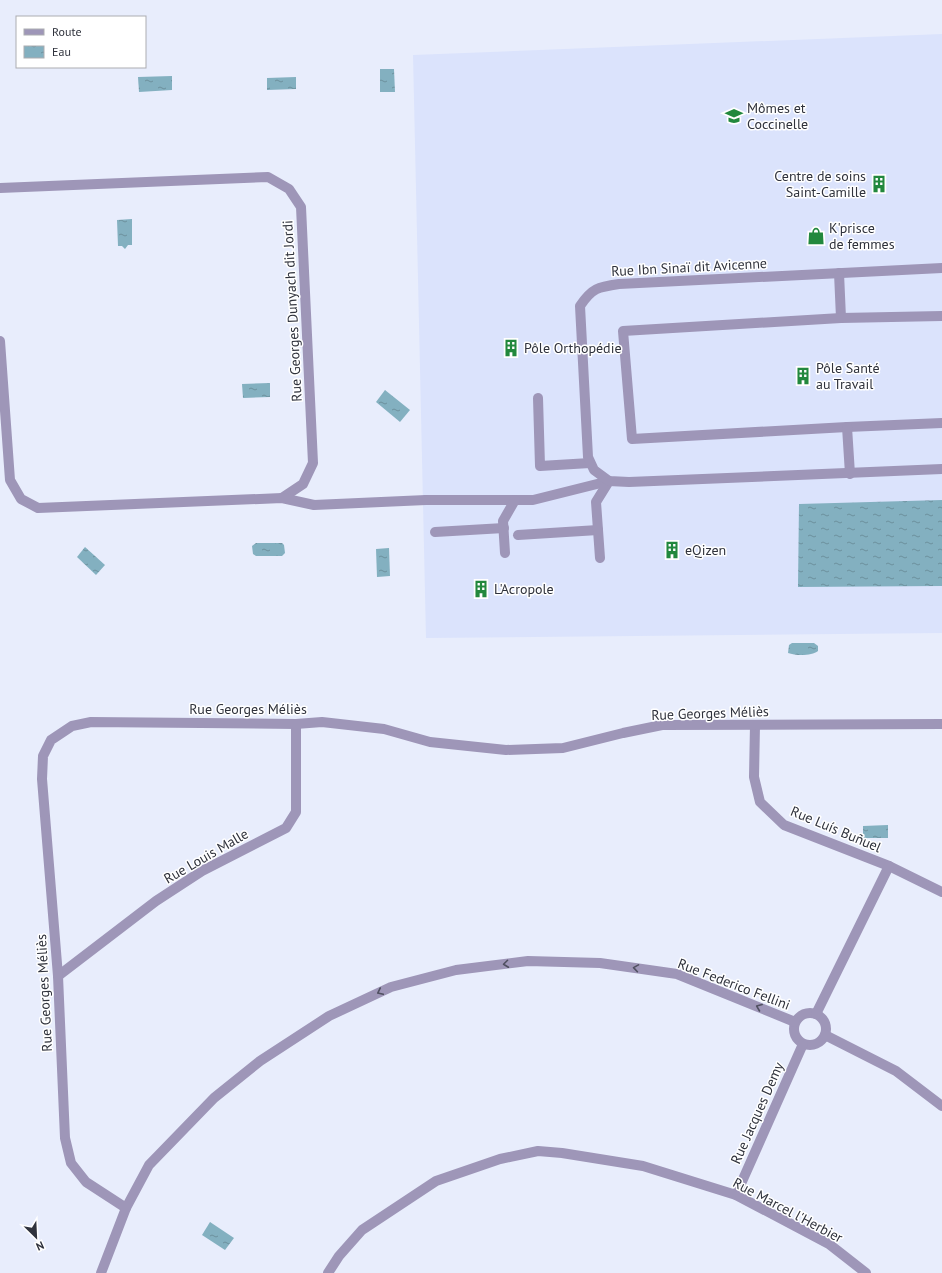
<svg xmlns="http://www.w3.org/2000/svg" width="942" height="1273" font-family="'PT Sans',sans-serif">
  <defs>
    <pattern id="water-ripples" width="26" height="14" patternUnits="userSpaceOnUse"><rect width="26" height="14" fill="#83b0c0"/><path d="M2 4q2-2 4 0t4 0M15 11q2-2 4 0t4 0" fill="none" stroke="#6c909d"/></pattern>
  </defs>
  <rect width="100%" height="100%" fill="#e8edfc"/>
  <polygon fill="#dbe3fc" points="942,34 942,633 426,638 413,55"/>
  <g fill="url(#water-ripples)">
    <polygon points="380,69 394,69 395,92 380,92"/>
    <polygon points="172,76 172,90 139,92 138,77"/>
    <polygon points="296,77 296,89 267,90 267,78"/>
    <polygon points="132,219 132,245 128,245 125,249 122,246 118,246 117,220"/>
    <polygon points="270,383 270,397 243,398 242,384"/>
    <polygon points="385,390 410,410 400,422 376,402"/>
    <polygon points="942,500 942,586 798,587 799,504"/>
    <polygon points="256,543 282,543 284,545 285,553 282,556 256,556 253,554 252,546"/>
    <polygon points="85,547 105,565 96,575 77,557"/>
    <polygon points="389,548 390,576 377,577 376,549"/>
    <path d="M792,643H814L818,646V651C812,656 796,656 788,653L789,645Z"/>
    <polygon points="888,825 888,838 863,838 863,826"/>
    <polygon points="210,1222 234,1238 225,1250 202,1235"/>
  </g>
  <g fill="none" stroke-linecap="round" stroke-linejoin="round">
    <g stroke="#9e96b8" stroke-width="10">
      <polyline points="839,273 841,318"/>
      <polyline points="942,316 841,318 623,331 632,439 847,427 942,423"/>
      <polyline points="538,398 540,466 590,463"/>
      <polyline points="847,427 850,474"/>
      <polyline points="426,500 533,500 609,481"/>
      <polyline points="435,532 504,528"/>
      <polyline points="518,535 598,530"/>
      <polyline points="505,553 503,521 515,500"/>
      <polyline points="600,558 596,502 609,481"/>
    </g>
    <g stroke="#9e96b8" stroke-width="10">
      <polyline points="0,188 268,177 289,189 301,207 313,463 303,484 282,498"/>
      <path d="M942,268L619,284C598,287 592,288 580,306L588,457L594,470L609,481L629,482L942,469"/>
      <polyline points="0,341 10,480 21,499 38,508 282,498 314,505 426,500"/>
      <polyline points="755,725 754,777 760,802 784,825 889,866 942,892"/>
      <polyline points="58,976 156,901 202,871 286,828 296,812 296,724"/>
      <circle cx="810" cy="1029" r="16"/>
      <polyline points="816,1014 889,866"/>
      <polyline points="825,1035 896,1071 942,1106"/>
      <polyline points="736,1195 803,1044"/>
      <polyline points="126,1208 86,1182 71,1163 65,1138 58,976 42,779 43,756 51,740 72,726 91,722 296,724 322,722 384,729 430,742 506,750 563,748 623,733 662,725 942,724"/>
      <polyline points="101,1273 126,1208 149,1165 214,1098 260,1061 329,1016 391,987 456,970 528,961 600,963 677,974 795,1022"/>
      <polyline points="328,1273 339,1256 362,1230 436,1181 500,1159 538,1151 562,1153 643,1166 736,1195 829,1244 866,1273"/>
    </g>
  </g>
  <defs><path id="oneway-chevron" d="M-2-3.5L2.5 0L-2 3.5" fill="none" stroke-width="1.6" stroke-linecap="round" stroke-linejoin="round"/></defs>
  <g stroke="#505061">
    <use href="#oneway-chevron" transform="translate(506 964) rotate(173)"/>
    <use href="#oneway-chevron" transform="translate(636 968) rotate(-171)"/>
    <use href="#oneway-chevron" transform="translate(380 992) rotate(155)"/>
    <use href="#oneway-chevron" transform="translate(759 1007) rotate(-158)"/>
  </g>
  <defs>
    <g id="school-bare" transform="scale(1.38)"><path d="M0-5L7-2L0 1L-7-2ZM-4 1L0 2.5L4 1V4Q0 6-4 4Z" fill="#22883d" stroke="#fff" stroke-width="2.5" paint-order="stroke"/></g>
    <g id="building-bare" transform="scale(1.38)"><path d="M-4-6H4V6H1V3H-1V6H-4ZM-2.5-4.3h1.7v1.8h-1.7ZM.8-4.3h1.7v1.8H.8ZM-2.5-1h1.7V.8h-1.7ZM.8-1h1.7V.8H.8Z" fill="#22883d" stroke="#fff" stroke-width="2.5" paint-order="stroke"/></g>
    <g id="shop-bare" transform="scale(1.38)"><path d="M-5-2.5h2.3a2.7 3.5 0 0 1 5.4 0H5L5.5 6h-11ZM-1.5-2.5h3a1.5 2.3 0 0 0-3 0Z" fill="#22883d" stroke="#fff" stroke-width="2.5" paint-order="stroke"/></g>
  </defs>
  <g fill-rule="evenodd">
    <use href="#school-bare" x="734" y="116"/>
    <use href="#building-bare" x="879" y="184"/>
    <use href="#shop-bare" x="816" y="236"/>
    <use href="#building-bare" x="511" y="348"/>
    <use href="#building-bare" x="803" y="376"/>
    <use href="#building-bare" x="672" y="550"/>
    <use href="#building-bare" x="481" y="589"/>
  </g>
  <g text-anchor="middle" stroke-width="3" stroke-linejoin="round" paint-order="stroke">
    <g font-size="14" fill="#2f323c" stroke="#fff" text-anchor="start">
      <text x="747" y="113">Mômes et<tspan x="747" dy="16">Coccinelle</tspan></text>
      <text x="866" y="181" text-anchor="end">Centre de soins<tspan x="866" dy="16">Saint-Camille</tspan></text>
      <text x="829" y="233">K'prisce<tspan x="829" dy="16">de femmes</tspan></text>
      <text x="524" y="353">Pôle Orthopédie</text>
      <text x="816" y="373">Pôle Santé<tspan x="816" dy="16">au Travail</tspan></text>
      <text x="685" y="555">eQizen</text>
      <text x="494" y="594">L'Acropole</text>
    </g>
    <g font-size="14" fill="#2f323c" stroke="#fff">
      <text transform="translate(689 267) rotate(-3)" y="5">Rue Ibn Sinaï dit Avicenne</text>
      <text transform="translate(292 311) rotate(-93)" y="5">Rue Georges Dunyach dit Jordi</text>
      <text x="248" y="714">Rue Georges Méliès</text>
      <text transform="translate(710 713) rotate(-2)" y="5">Rue Georges Méliès</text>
      <text transform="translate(836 829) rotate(23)" y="5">Rue Luís Buñuel</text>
      <text transform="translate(206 856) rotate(-30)" y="5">Rue Louis Malle</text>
      <text transform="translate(734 984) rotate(21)" y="5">Rue Federico Fellini</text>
      <text transform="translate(44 993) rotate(-93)" y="5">Rue Georges Méliès</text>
      <text transform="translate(757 1113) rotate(-66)" y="5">Rue Jacques Demy</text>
      <text transform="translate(788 1210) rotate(28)" y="5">Rue Marcel l'Herbier</text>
    </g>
  </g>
  <rect x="16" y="16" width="130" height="52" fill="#ffffff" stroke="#acadb1"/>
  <rect x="24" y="29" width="20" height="6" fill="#9e96b8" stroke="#acadb1"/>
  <text x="52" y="36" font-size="12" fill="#2f323c">Route</text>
  <rect x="24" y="46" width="20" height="12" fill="url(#water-ripples)" stroke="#acadb1"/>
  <text x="52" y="56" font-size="12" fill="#2f323c">Eau</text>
  <g transform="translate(36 1237) rotate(156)" stroke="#ffffff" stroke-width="3" paint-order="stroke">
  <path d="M0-3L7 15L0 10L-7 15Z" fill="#2f323c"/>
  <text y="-6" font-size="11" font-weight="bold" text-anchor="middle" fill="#2f323c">N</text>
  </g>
</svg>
